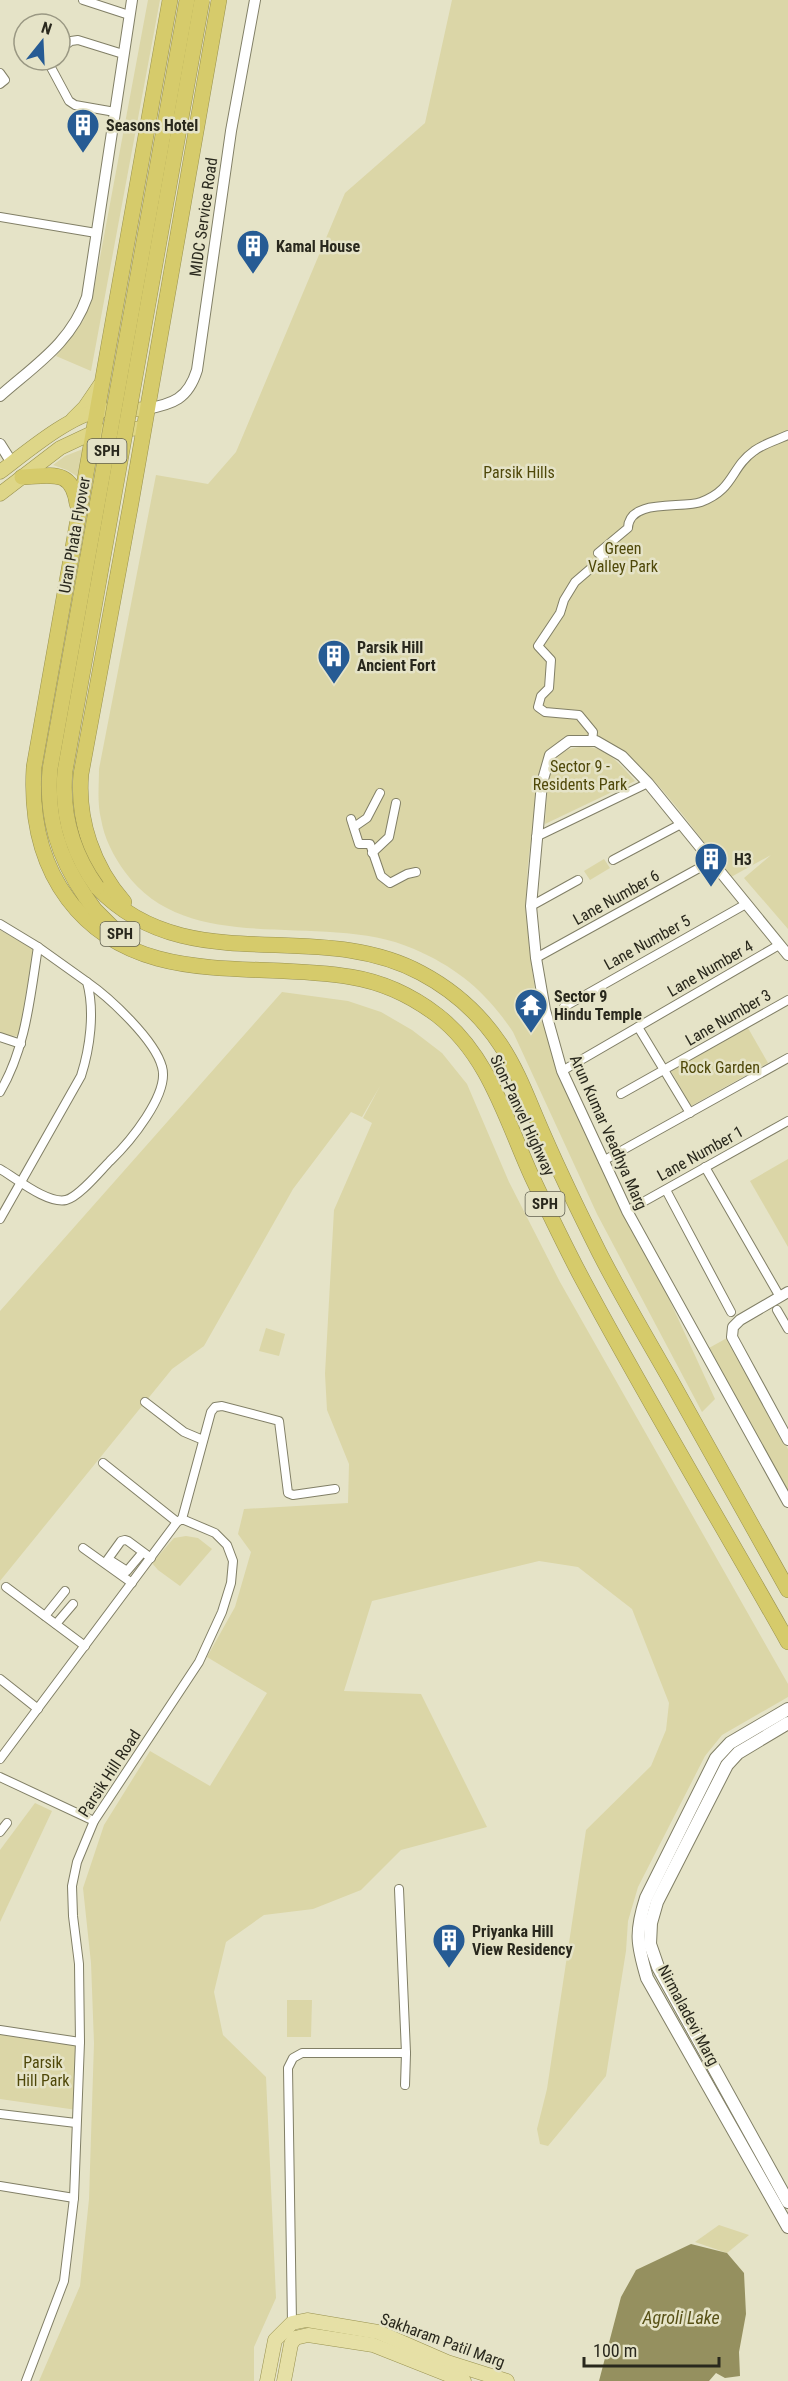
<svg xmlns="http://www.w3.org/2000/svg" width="788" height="2381" font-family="'Roboto Condensed',sans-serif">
  <rect width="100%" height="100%" fill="#e5e3c7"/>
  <g fill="#dbd6a7">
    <polygon points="148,0 160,0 91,371 56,356 83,321 93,295"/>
    <path d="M452,0H788V929L744,878L771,855L731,877C698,837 645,755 598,737C591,734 579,736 571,736L563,752C596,737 614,757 635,781L545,824L547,793C542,809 534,825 531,841C521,900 530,959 539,1016L715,1399L702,1412L597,1214L513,1032C487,993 458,968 414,949C324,909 190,961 125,872C114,857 104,838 101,819C97,803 99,785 99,769L156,475L208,484L236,452L345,193L425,123Z"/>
    <polygon points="83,449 78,477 67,470 53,465 65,456"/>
    <polygon points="604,859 610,868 590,880 584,871"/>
    <polygon points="0,930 33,949 20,1033 17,1036 0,1035"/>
    <polygon points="282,992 348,1001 381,1012 412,1030 442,1053 467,1084 509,1182 560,1282 788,1684 788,1697 722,1735 705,1756 638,1887 628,1921 626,1951 606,2076 548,2146 540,2144 537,2129 547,2089 586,1830 651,1766 666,1730 669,1703 632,1609 578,1567 539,1561 372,1601 344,1691 421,1694 487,1827 401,1850 361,1890 313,1909 264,1915 226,1942 214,1992 223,2035 266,2077 276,2298 254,2347 254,2381 39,2381 80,2286 89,2199 94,2043 91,1963 83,1888 104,1825 150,1751 210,1786 267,1693 207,1657 235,1607 251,1552 238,1534 244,1509 348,1503 349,1464 327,1410 325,1374 334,1210 372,1123 363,1118 380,1086 362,1117 351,1112 293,1189 204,1346 172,1369 0,1581 0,1311"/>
    <polygon points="748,1028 768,1063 691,1106 671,1071"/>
    <polygon points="788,1159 788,1247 750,1181"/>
    <polygon points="266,1328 285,1334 279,1356 259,1351"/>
    <polygon points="727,1338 788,1449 788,1492 709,1348"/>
    <polygon points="186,1536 198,1538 212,1549 180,1586 158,1570 152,1563 174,1538"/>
    <polygon points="35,1803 52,1811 0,1922 0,1850"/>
    <polygon points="287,2000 312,2000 311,2037 287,2037"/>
    <polygon points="0,2030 80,2042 77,2110 0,2099"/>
    <polygon points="719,2225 749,2235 727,2253 695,2242"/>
  </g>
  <polygon fill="#95905f" points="691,2244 727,2253 744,2273 746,2314 739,2352 740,2376 725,2378 716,2373 709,2381 599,2381 621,2297 636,2270"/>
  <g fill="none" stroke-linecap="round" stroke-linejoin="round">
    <g stroke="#817f66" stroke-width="10">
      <g id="minor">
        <polyline points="83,0 129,15"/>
        <polyline points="60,49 71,41 78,40 123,54"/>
        <polyline points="47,60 69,101 75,105 115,112"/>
        <polyline points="0,73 5,80 0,84"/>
        <polyline points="0,217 96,233"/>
        <path d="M592,741L593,732L579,715L545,712L538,707L541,696L549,688L551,660L538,646L560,613L564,600L575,582L604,557L598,553L628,528C629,498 682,509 701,502C735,489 730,468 754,451C763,444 777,440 788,435"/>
        <polyline points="351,819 359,844 370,844 381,876 390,883 407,874 416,872"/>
        <polyline points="354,827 367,818 380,793"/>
        <polyline points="536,837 648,783"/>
        <polyline points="372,853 389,837 396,803"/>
        <polyline points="613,860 681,824"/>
        <polyline points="531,906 578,880"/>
        <path d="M0,924L38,947L87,982C95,1011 90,1048 81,1076L0,1219"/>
        <polyline points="536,958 710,862"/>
        <polyline points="564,1007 746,904"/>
        <polyline points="638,1027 690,1113"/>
        <polyline points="0,1037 21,1044"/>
        <polyline points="562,1071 779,945"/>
        <path d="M0,1092C26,1048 30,997 38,947"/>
        <polyline points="621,1094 788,1000"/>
        <polyline points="603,1161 788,1058"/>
        <polyline points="705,1167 780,1297"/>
        <path d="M0,1169C16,1178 47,1204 66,1200C79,1197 100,1171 110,1161C129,1143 170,1094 162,1067C155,1040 110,998 87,982"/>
        <polyline points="666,1190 731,1312"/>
        <polyline points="627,1211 788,1121"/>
        <polyline points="777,1310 788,1329"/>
        <polyline points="145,1402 184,1432 203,1440"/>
        <polyline points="103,1463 177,1522"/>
        <polyline points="182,1519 211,1412 215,1407 222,1406 279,1421 288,1493 293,1495 335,1489"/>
        <polyline points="83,1548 132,1583"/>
        <polyline points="143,1552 127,1571 108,1559 121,1541 125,1540 128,1541 151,1558"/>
        <polyline points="6,1587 85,1646"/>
        <polyline points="45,1616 65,1591"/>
        <polyline points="56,1624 73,1604"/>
        <polyline points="0,1679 38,1709"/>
        <polyline points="0,1759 177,1522 182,1519 215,1533 227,1545 233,1561 231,1583 222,1612 199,1662 94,1821 77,1862 72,1886 73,1916 79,1964 80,2042 74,2198 64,2281 26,2381"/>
        <polyline points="0,1777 94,1821"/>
        <polyline points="0,1832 7,1823"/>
        <polyline points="0,2030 80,2042"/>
        <polyline points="405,2085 406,2053"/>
        <polyline points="0,2114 76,2123"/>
        <polyline points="0,2186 74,2198"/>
        <polyline points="292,2323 288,2068 293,2058 302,2053 406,2053 399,1889"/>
      </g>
    </g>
    <g stroke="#817f66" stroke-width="12">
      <g id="tertiary">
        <path d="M0,396C35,365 71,343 87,297L132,0"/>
        <path d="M146,409C173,404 188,399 197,370L231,131L255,0"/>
        <polyline points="0,444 12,463"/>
        <polyline points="788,955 648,783 622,756 596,741 569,741 550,755 542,783 531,906 536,958 545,1010 562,1071 627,1211 788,1502"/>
        <polyline points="788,1292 740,1320 733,1327 732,1337 788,1440"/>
      </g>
    </g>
    <g stroke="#817f66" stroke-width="14">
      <g id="secondary">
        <path d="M788,1709L730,1743L716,1758L646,1898C635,1932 637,1944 647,1978L788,2227"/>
        <polyline points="788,1723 738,1753 727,1765 657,1902 651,1923 650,1944 658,1967 788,2202"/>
      </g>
    </g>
    <g stroke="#999250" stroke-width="15">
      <g id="primary">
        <polyline points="267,2381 275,2340 292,2323 307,2320 378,2332 447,2362 507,2381"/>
        <polyline points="284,2381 291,2344 295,2338 308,2335 373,2345 464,2381"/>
      </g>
    </g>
    <g stroke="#999250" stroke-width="15">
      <g id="trunk">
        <polyline points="73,419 85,407 100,385"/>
        <path d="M0,472C24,454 70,415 99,411C114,409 131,410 146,409"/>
        <polyline points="0,494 60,448 94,432 143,428"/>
      </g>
    </g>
    <g stroke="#999250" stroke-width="16">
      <g id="motorway">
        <path d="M170,0L34,767C31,815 39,860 68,899C137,991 254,960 351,977C382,982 412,996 437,1015C489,1055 506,1120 532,1177C549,1213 566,1249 585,1284C650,1405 721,1523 788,1642"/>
        <path d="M22,477C51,476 72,468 77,504"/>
        <path d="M97,887C187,982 315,916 421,973C453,990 480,1014 500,1044C519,1072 530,1105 544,1136C561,1175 580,1214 599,1252C621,1295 646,1337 670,1379C709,1449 749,1519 788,1590"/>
        <polyline points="85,896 95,910 114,929"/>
        <path d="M124,902C93,867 77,820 81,774L131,503L219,0"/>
      </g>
    </g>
    <use href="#minor" stroke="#fff" stroke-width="8"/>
    <use href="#tertiary" stroke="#fff" stroke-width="10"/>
    <use href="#secondary" stroke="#fff" stroke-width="12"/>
    <use href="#primary" stroke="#e6e0a6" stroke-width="14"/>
    <use href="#trunk" stroke="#ded688" stroke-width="14"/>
    <use href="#motorway" stroke="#d6cb6b" stroke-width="15"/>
    <g stroke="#999250" stroke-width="16" stroke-linecap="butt">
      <g id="motorway-bridge">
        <path d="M97,887C72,852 61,815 65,771L202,0"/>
        <path d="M85,896C58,857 46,817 50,769L187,0"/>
      </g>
    </g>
    <use href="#motorway-bridge" stroke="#d6cb6b" stroke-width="15"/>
  </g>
  <defs>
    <g id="building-pin" transform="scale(1.725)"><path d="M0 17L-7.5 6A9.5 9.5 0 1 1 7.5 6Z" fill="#265b94" stroke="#e5e3c7"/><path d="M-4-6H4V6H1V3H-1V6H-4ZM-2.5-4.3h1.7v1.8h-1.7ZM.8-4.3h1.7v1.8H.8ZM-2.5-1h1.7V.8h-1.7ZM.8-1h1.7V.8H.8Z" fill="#fff"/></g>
    <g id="temple-pin" transform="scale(1.725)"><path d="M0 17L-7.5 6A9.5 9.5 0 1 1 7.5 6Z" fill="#265b94" stroke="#e5e3c7"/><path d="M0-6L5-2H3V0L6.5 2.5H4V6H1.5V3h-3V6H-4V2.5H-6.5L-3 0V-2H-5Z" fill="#fff"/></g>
  </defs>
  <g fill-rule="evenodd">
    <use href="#building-pin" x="83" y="125"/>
    <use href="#building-pin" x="253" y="246"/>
    <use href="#building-pin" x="334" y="656"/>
    <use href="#building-pin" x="711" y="859"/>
    <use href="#temple-pin" x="531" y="1005"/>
    <use href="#building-pin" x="449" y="1940"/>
  </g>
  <g text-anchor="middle" stroke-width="5" stroke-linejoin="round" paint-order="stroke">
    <g fill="#e5e3c7" stroke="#616050" stroke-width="1.5">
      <rect x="87.5" y="439" width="39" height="24" rx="4.5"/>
      <rect x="100.5" y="922" width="39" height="24" rx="4.5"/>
      <rect x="525.5" y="1192" width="39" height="24" rx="4.5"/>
    </g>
    <g font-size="15" font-weight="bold" fill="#29281d">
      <text x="107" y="456">SPH</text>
      <text x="120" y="939">SPH</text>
      <text x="545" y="1209">SPH</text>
    </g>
    <g font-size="16" font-weight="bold" fill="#29281d" stroke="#e5e3c7" text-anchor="start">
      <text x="106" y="131">Seasons Hotel</text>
      <text x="276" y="252">Kamal House</text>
      <text x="357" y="653">Parsik Hill<tspan x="357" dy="18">Ancient Fort</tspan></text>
      <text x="734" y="865">H3</text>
      <text x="554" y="1002">Sector 9<tspan x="554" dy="18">Hindu Temple</tspan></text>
      <text x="472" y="1937">Priyanka Hill<tspan x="472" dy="18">View Residency</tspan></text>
    </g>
    <g font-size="16" fill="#29281d" stroke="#e5e3c7">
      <text transform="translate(203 217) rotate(-82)" y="6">MIDC Service Road</text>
      <text transform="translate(74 535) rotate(-80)" y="6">Uran Phata Flyover</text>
      <text transform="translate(616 897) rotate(-29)" y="6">Lane Number 6</text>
      <text transform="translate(647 942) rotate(-29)" y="6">Lane Number 5</text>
      <text transform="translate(710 968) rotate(-30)" y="6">Lane Number 4</text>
      <text transform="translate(728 1017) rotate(-30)" y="6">Lane Number 3</text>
      <text transform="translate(523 1115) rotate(65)" y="6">Sion-Panvel Highway</text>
      <text transform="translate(609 1132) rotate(66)" y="6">Arun Kumar Veadhya Marg</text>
      <text transform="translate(700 1153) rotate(-29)" y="6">Lane Number 1</text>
      <text transform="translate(109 1773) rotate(-57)" y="6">Parsik Hill Road</text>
      <text transform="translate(689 2015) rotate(62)" y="6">Nirmaladevi Marg</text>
      <text transform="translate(443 2340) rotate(20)" y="6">Sakharam Patil Marg</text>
    </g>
    <g font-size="16" fill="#4f4809" stroke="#e5e3c7">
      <text x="519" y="478">Parsik Hills</text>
      <text x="623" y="554">Green<tspan x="623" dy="18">Valley Park</tspan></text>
      <text x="580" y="772">Sector 9 -<tspan x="580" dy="18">Residents Park</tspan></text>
      <text x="720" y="1073">Rock Garden</text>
      <text x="43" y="2068">Parsik<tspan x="43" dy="18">Hill Park</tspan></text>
    </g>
    <g font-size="18" font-style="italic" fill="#575015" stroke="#e5e3c7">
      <text x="681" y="2324">Agroli Lake</text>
    </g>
  </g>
  <g transform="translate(42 42) rotate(18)"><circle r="28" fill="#e5e3c7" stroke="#9a9883" stroke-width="1.5"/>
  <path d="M0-4.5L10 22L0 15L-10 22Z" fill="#265b94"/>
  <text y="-9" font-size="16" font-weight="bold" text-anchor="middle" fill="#29281d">N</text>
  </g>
  <path d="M584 2357v9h135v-9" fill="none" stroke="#29281d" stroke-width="3"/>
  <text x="593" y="2357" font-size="18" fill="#29281d" stroke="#e5e3c7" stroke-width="4.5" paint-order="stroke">100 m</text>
</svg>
